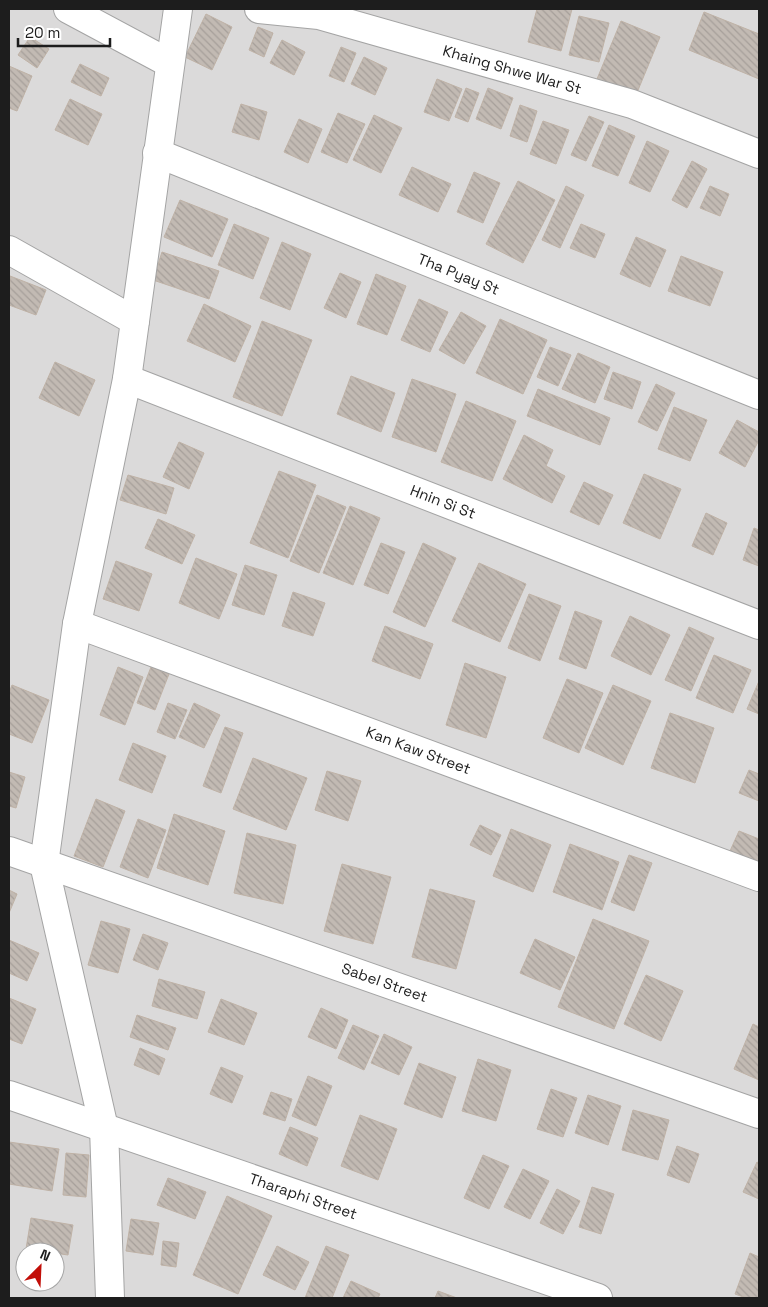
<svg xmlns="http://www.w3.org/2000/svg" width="768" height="1307" font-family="'Space Grotesk',sans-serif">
  <defs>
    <pattern id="building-back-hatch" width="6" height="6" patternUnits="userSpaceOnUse" patternTransform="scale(1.25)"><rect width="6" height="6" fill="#c2bab3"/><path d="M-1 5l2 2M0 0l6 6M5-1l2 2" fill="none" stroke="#a69f9a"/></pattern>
  </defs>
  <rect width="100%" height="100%" fill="#eeebe3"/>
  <path fill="#dbdada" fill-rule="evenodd" d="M9,9H759V1298H9ZM25,1252H55V1282H25Z"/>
  <g fill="url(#building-back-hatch)" stroke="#bfb2a6">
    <polygon points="537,9 572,9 561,51 528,42"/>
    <polygon points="704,12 759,34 759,79 689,50"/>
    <polygon points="206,14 232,27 212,70 185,57"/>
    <polygon points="579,16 609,23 599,62 569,55"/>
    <polygon points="621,21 660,37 636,95 597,79"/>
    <polygon points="258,27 273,33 264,57 249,50"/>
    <polygon points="30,37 49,49 37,68 18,55"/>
    <polygon points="282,40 305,52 294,75 270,63"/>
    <polygon points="341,47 356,53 344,82 329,76"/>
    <polygon points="364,57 387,68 375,95 351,84"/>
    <polygon points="80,64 109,78 101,96 71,82"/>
    <polygon points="9,66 32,76 17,111 9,108"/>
    <polygon points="437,79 462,89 449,121 424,112"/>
    <polygon points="466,88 479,93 468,122 455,117"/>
    <polygon points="488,88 513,98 501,129 476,119"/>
    <polygon points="70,99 102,114 88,145 55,130"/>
    <polygon points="241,104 267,112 259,140 232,132"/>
    <polygon points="520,105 537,111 527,142 510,136"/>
    <polygon points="338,113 365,124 347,163 321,152"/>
    <polygon points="374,115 402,128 381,173 353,160"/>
    <polygon points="589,116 604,122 586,161 571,155"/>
    <polygon points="299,119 322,129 308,163 284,152"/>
    <polygon points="543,121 569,130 556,164 530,154"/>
    <polygon points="609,125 635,136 618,176 592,166"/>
    <polygon points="647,141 669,151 650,192 629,183"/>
    <polygon points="692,161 707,169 687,208 672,200"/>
    <polygon points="412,167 451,184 438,212 399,195"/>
    <polygon points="474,172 500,183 483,223 457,212"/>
    <polygon points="518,181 555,200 523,263 486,244"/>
    <polygon points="566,186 584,195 560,248 542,240"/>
    <polygon points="710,186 729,194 720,216 700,208"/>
    <polygon points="180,200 228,219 212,257 164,237"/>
    <polygon points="234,224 269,238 253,279 218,265"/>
    <polygon points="581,224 605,234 595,258 570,248"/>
    <polygon points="636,237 666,250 650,287 620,274"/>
    <polygon points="282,242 311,254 290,310 260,298"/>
    <polygon points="162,252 219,271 209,299 153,280"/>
    <polygon points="681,256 723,272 710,306 668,291"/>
    <polygon points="340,273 361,282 346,318 324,308"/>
    <polygon points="376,274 406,286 387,335 357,324"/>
    <polygon points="10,276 46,290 36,315 9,305"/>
    <polygon points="419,299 448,312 430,352 401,340"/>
    <polygon points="204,304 251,326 235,362 187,341"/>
    <polygon points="461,312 486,326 464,364 439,350"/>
    <polygon points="500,319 547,340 523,394 476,373"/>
    <polygon points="262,321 312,340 282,416 233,397"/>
    <polygon points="550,347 571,355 558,386 537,377"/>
    <polygon points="578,353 610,367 595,403 562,389"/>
    <polygon points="55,362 95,380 79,416 39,398"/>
    <polygon points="613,372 641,382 632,409 604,399"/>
    <polygon points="351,376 395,393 381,432 337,414"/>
    <polygon points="412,379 456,394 436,452 392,437"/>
    <polygon points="656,384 675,393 657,431 638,422"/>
    <polygon points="538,389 610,418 600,445 527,416"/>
    <polygon points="466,401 516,421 492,481 441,462"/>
    <polygon points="674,407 707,420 690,461 658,449"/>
    <polygon points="737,420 759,432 759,440 745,467 719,453"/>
    <polygon points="524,435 553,450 546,466 565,476 552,503 503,479"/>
    <polygon points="179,442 204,453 189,489 163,477"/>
    <polygon points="279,471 316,485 288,558 250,543"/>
    <polygon points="644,474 681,489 660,539 623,523"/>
    <polygon points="128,475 174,488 166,514 120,500"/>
    <polygon points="584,482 613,495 599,525 570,512"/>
    <polygon points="317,495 346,507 319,573 290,561"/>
    <polygon points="350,506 380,518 353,585 323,573"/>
    <polygon points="706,513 727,523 713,555 692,546"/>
    <polygon points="158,519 195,535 182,564 145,548"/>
    <polygon points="754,528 759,530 759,566 743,560"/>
    <polygon points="381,543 405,552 388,594 364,585"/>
    <polygon points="423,543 456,558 425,627 393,612"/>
    <polygon points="196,558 237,574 219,619 179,603"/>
    <polygon points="116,561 152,574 139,611 103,599"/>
    <polygon points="479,563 526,584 500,642 452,621"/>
    <polygon points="245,565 277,575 264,615 232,605"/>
    <polygon points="293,592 325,603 313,636 282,626"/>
    <polygon points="529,594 561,606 540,661 508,648"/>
    <polygon points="575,611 602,621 586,669 559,659"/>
    <polygon points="630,616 670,635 651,675 611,656"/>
    <polygon points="385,626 433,644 420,679 372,661"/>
    <polygon points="689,627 714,638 691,691 665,680"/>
    <polygon points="714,655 751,670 733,713 696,698"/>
    <polygon points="465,663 506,677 486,738 446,725"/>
    <polygon points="118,667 143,677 125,725 100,715"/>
    <polygon points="151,667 169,674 155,710 137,703"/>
    <polygon points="567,679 603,693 579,753 543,738"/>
    <polygon points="759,681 759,714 747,709"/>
    <polygon points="12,685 49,700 32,743 9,734 9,693"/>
    <polygon points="613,685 651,701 623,765 585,748"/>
    <polygon points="168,703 187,710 175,739 157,732"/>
    <polygon points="194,703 220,715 204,748 179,737"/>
    <polygon points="670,713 714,728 695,783 651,768"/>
    <polygon points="225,727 243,733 221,793 203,786"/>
    <polygon points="133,743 166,756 152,793 119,780"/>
    <polygon points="253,758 307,778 286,830 233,809"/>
    <polygon points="749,770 759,774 759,801 739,793"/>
    <polygon points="327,771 361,781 348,821 315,810"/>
    <polygon points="9,772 25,777 16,808 9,806"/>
    <polygon points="96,799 125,811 103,867 74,856"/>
    <polygon points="174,814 225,831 208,885 157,868"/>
    <polygon points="138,819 166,830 148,878 120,867"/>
    <polygon points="480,825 501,835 491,855 470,845"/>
    <polygon points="511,829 551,845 533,892 493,876"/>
    <polygon points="739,831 759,839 759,863 730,851"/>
    <polygon points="247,833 296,845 283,904 234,893"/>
    <polygon points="570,844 619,862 602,910 553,892"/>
    <polygon points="629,855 652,863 634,911 611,902"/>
    <polygon points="342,864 391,877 373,944 324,931"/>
    <polygon points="430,889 475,901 456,969 412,957"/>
    <polygon points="9,890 17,894 9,913"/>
    <polygon points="593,919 649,941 614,1029 558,1007"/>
    <polygon points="101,921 130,929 118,973 88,965"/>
    <polygon points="143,934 168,943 158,970 133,960"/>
    <polygon points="535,939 575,957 560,990 520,973"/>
    <polygon points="9,940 39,953 27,981 9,973"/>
    <polygon points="646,975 683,991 661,1041 624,1024"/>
    <polygon points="159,979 205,992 197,1019 152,1006"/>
    <polygon points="9,998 36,1009 22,1044 9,1039"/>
    <polygon points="221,999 257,1013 244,1045 208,1032"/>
    <polygon points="321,1008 348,1020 336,1049 308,1037"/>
    <polygon points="137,1015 176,1028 168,1050 130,1037"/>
    <polygon points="753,1024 759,1027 759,1080 734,1069"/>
    <polygon points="353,1025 379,1036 364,1070 338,1058"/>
    <polygon points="384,1034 412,1047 399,1075 371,1063"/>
    <polygon points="140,1048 165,1059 159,1075 134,1065"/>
    <polygon points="478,1059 511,1070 496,1121 462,1111"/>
    <polygon points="419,1063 456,1077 442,1118 404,1104"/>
    <polygon points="221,1067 243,1076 232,1103 210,1094"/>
    <polygon points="308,1076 332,1086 316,1126 292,1116"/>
    <polygon points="551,1089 577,1098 563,1137 537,1129"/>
    <polygon points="271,1092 292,1099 285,1121 263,1114"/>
    <polygon points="588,1095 621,1106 608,1145 575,1133"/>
    <polygon points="633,1110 669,1120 658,1160 622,1150"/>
    <polygon points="360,1115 397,1129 378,1180 341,1166"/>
    <polygon points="290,1127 318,1138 307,1166 279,1154"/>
    <polygon points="9,1142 59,1149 52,1191 9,1184"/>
    <polygon points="677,1146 699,1154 689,1183 667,1175"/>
    <polygon points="66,1153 89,1155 86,1197 63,1195"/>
    <polygon points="483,1155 509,1166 489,1209 464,1198"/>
    <polygon points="757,1162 759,1163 759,1199 743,1192"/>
    <polygon points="523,1169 549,1181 530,1219 504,1207"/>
    <polygon points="168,1178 206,1192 195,1219 157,1205"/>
    <polygon points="592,1187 614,1194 601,1234 579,1227"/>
    <polygon points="557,1189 580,1201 563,1234 540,1223"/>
    <polygon points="227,1196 272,1216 238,1294 193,1275"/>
    <polygon points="31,1218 73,1225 68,1255 26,1249"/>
    <polygon points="131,1219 159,1223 153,1255 126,1251"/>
    <polygon points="163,1241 179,1243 176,1267 161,1265"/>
    <polygon points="277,1246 309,1262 295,1290 263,1275"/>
    <polygon points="326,1246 349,1255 332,1298 305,1298"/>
    <polygon points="750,1253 759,1257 759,1298 746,1298 735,1294"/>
    <polygon points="351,1281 380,1294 378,1298 343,1298"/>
    <polygon points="438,1291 457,1298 435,1298"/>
  </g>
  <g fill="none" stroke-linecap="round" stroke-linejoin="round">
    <g stroke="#a4a4a4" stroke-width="30">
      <g id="minor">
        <polyline points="68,9 169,63"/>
        <path id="s1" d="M259,9L319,15L632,104L759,154"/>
        <path id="s2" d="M157,153L759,395"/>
        <polyline points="9,250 135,321"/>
        <path id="s3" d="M127,379L759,625"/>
        <path id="s4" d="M77,624L759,877"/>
        <path id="s5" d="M9,851L759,1114"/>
        <path id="s6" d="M9,1095L598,1298"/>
        <polyline points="110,1298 104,1128 44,864 77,624 127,379 178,9"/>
      </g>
    </g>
    <use href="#minor" stroke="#fff" stroke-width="28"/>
  </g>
  <g text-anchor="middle" stroke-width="5" stroke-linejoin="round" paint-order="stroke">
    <g font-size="15" fill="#1d1d1d" stroke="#fff">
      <text dy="5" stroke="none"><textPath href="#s1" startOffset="261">Khaing Shwe War St</textPath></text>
      <text dy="5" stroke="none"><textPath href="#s2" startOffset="325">Tha Pyay St</textPath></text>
      <text dy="5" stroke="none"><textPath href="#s3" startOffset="339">Hnin Si St</textPath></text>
      <text dy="5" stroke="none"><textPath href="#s4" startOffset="364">Kan Kaw Street</textPath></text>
      <text dy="5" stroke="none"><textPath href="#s5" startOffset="398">Sabel Street</textPath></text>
      <text dy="5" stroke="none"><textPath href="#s6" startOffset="311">Tharaphi Street</textPath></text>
    </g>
  </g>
  <rect width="768" height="1307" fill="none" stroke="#1d1d1d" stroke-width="20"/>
  <g transform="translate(40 1267) rotate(24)"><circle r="24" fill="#ffffff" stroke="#a5a5a5"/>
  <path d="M0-4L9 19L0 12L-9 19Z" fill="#c20e08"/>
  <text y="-8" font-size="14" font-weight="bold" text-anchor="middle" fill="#1d1d1d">N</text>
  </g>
  <path d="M18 38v8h92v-8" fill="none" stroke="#1d1d1d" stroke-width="2.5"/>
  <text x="25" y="38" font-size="15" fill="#1d1d1d" stroke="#ffffff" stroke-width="4" paint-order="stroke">20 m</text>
</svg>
